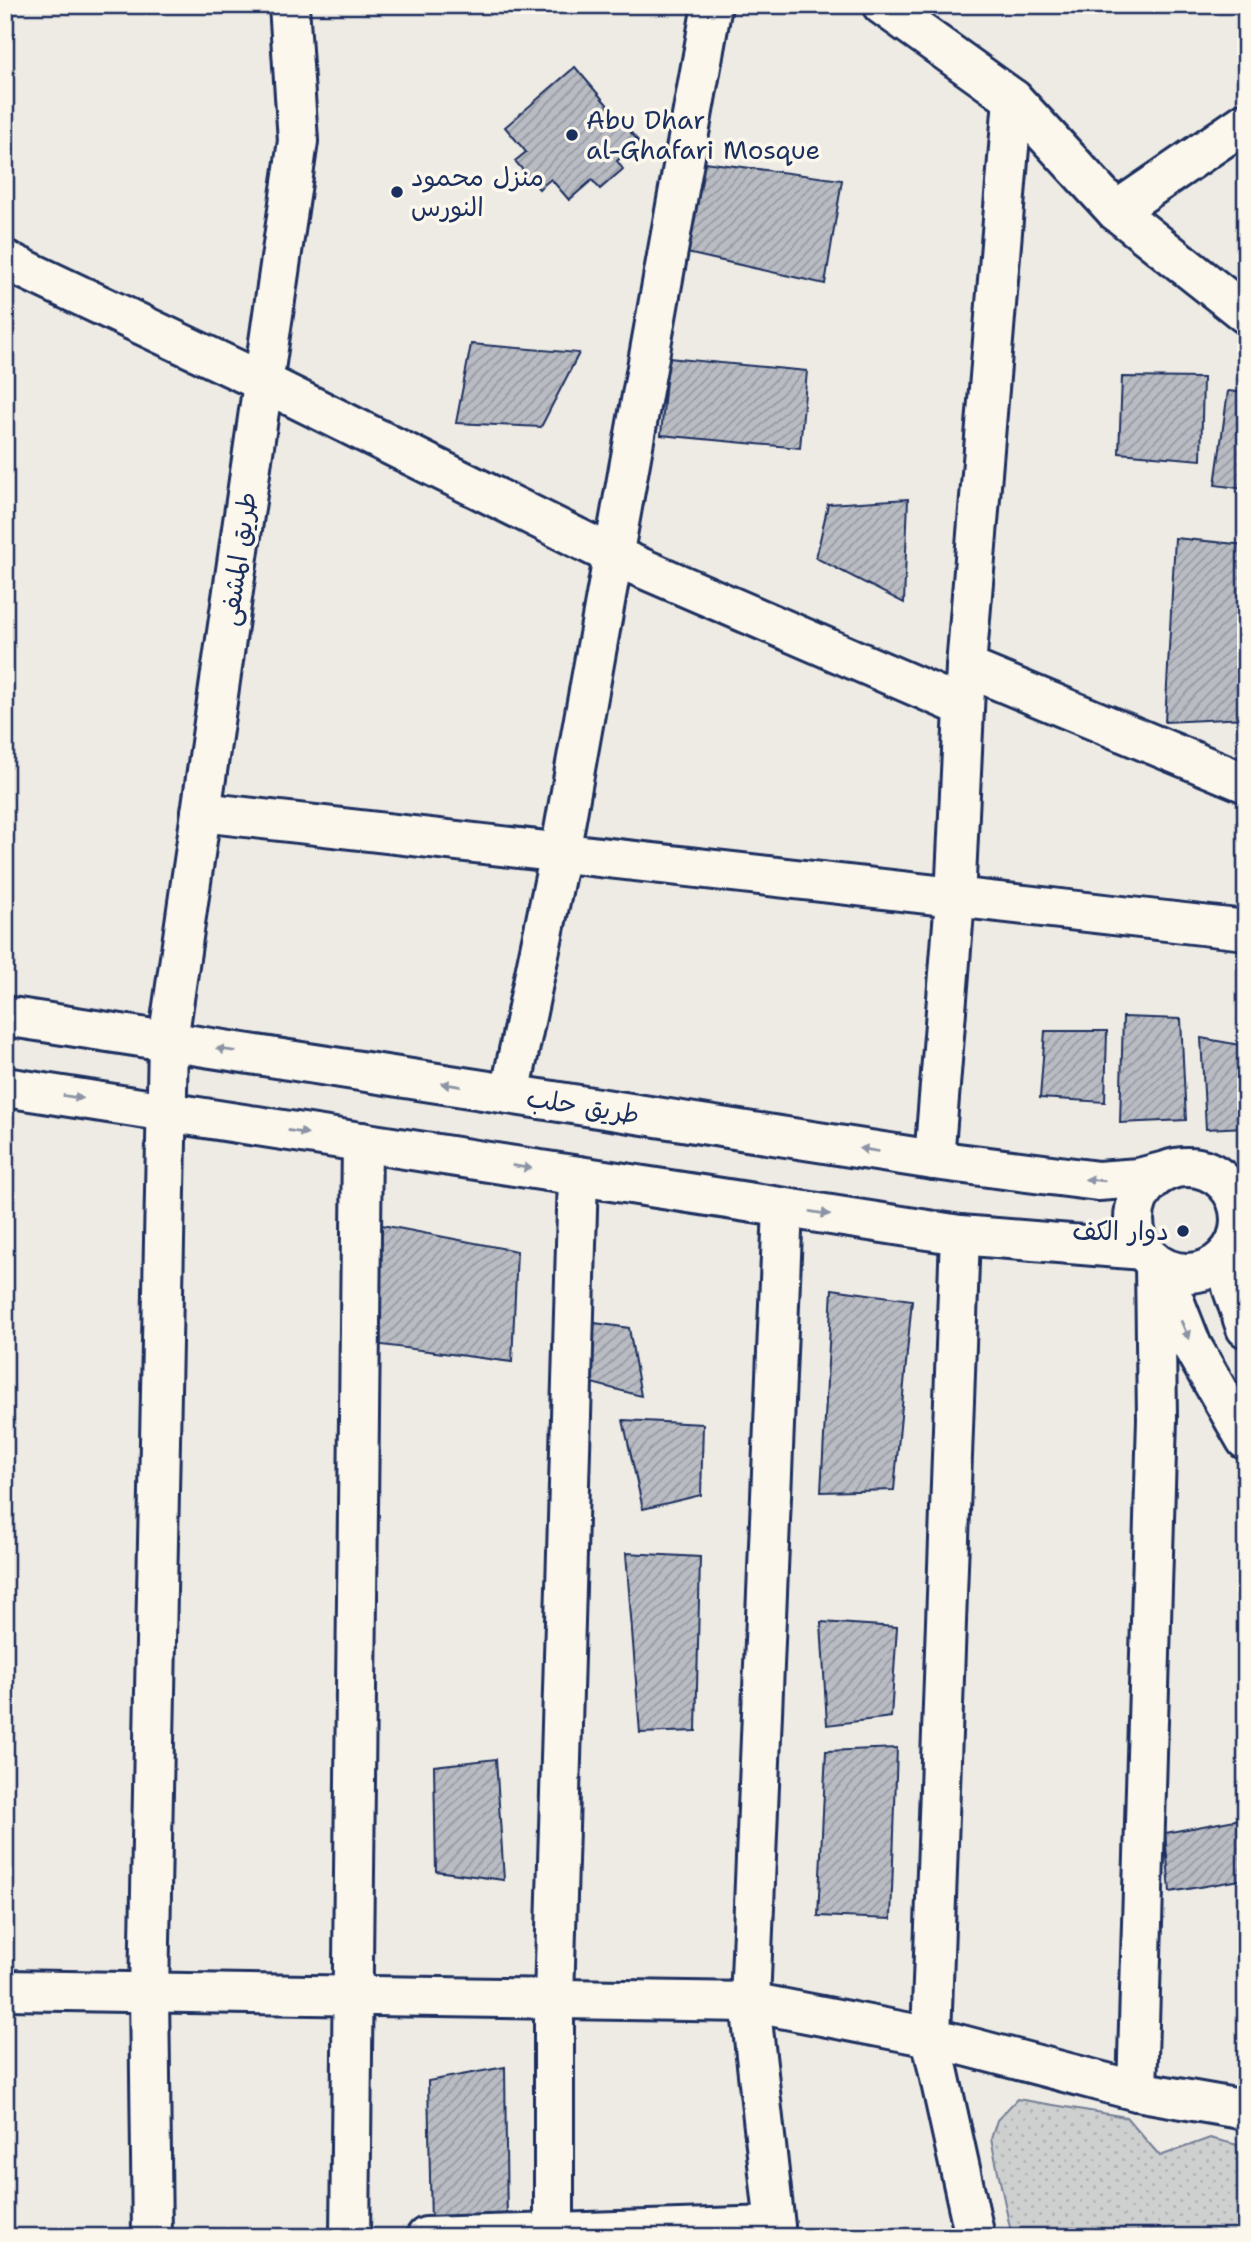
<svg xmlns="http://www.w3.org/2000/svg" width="1251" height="2242" font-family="'Shantell Sans','Playpen Sans Arabic',sans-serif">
  <defs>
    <pattern id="grass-dots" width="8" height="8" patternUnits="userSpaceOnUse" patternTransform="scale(1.75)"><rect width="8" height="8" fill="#cecfcf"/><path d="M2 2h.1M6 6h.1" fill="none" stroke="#b0b2b4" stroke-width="1.8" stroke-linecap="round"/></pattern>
    <pattern id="building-hatch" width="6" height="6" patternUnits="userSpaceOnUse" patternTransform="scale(1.75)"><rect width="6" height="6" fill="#b9bcc3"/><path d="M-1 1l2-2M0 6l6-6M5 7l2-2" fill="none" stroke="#9699a2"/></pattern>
  </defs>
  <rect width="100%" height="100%" fill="#eeebe4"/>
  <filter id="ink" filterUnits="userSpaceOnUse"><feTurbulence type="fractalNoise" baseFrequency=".0143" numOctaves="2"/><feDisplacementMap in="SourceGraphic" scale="14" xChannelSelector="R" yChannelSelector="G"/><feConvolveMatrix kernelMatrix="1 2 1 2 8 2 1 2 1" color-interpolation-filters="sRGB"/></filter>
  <g filter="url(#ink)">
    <polygon fill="url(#grass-dots)" stroke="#747f96" stroke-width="2" points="1017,2099 1126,2117 1160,2156 1210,2138 1246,2147 1246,2237 1012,2237 991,2139 997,2120"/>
    <g fill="url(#building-hatch)" stroke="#1b2f5e" stroke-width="2">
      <polygon points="575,67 639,142 617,161 623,169 600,189 592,180 569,200 551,179 539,189 515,161 526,152 505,127"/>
      <polygon points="704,162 842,180 825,284 669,249"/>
      <polygon points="471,344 579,353 541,427 456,423"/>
      <polygon points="668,358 807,371 800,448 661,435"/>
      <polygon points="1122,377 1203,378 1201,460 1119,453"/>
      <polygon points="1228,391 1246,393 1246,489 1215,485"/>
      <polygon points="908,499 904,603 816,558 828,504"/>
      <polygon points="1175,538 1246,545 1246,718 1165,722"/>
      <polygon points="1123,1017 1181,1019 1186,1120 1120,1123"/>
      <polygon points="1045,1031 1107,1031 1105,1102 1040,1098"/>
      <polygon points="1201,1038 1246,1046 1246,1127 1206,1129"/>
      <polygon points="382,1225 517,1251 512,1362 374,1344"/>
      <polygon points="832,1289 912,1300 894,1490 821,1492"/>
      <polygon points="588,1322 629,1328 641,1396 588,1382"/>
      <polygon points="623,1420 703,1424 701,1495 643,1509"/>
      <polygon points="626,1553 700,1557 696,1731 640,1733"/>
      <polygon points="821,1622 897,1627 891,1717 827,1725"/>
      <polygon points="897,1748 891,1919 818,1916 826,1751"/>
      <polygon points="496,1759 504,1880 436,1871 434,1766"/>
      <polygon points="1246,1818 1246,1879 1170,1892 1165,1833"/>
      <polygon points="505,2067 507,2228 431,2225 428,2081"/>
    </g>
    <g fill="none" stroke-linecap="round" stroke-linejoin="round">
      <g stroke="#1b2f5e" stroke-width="44">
        <g id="street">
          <polyline points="882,5 1013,99 1116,211 1246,314"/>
          <polyline points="1116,211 1246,122"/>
          <polyline points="5,260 263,382 614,556 964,707"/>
          <polyline points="966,667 1246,783"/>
          <polyline points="201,812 1246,930"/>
          <polyline points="510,1094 560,853 712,5"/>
          <polyline points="934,1160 955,899 966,667 1013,99"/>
          <polyline points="960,1235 931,2037 975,2237"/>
          <polyline points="5,1990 750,2002 931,2037 1137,2091 1246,2110"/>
          <polyline points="1137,2091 1157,1419 1155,1263"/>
          <polyline points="152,2237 149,1992 168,1041 298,141 289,5"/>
          <polyline points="350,2237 362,1142"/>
          <polyline points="426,2237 775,2226 750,2002 783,1208"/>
          <polyline points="554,2237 554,1999 578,1176"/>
        </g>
      </g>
      <g stroke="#1b2f5e" stroke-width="44">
        <g id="secondary">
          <polyline points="5,1016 934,1160 1098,1181 1139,1178 1162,1172"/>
          <polyline points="5,1087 960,1235 1143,1250"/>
          <circle cx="1187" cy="1220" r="53"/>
          <polyline points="1227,1255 1232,1287 1246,1328"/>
          <polyline points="1161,1267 1192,1346 1246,1440"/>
        </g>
      </g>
      <use href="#street" stroke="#fbf7ec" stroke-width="38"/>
      <use href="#secondary" stroke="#fbf7ec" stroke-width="38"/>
    </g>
    <defs><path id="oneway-solid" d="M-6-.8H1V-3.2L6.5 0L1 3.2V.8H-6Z" transform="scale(1.75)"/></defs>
    <g fill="#8b93a5">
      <use href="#oneway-solid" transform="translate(226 1050) rotate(-171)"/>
      <use href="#oneway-solid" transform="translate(451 1085) rotate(-171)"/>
      <use href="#oneway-solid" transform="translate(73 1097) rotate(9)"/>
      <use href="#oneway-solid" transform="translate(298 1132) rotate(9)"/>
      <use href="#oneway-solid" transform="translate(869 1150) rotate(-171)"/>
      <use href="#oneway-solid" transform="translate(522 1167) rotate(9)"/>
      <use href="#oneway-solid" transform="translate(1095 1180) rotate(-176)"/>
      <use href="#oneway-solid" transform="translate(820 1213) rotate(9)"/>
      <use href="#oneway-solid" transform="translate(1185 1330) rotate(67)"/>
    </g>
  </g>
  <g fill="#1b2f5e" stroke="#fbf7ec" stroke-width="2.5">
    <circle cx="572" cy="135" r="7"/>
    <circle cx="397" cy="192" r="7"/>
    <circle cx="1183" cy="1231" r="7"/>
  </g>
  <g text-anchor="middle" stroke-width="7" stroke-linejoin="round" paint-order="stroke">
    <g font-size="26" fill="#1b2f5e" stroke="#fbf7ec" text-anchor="start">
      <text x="586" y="129">Abu Dhar<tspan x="586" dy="30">al-Ghafari Mosque</tspan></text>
      <text x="411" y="186">منزل محمود<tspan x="411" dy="30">النورس</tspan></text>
      <text x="1169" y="1240" text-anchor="end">دوار الكف</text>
    </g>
    <g font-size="26" fill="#1b2f5e" stroke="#fbf7ec">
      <text transform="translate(238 559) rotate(-82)" y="9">طريق المشفى</text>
      <text transform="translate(583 1106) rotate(9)" y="9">طريق حلب</text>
    </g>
  </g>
  <rect width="1251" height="2242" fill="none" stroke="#fbf7ec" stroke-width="28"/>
  <rect x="14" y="14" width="1223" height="2214" fill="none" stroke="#1b2f5e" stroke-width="2.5" filter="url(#ink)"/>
</svg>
